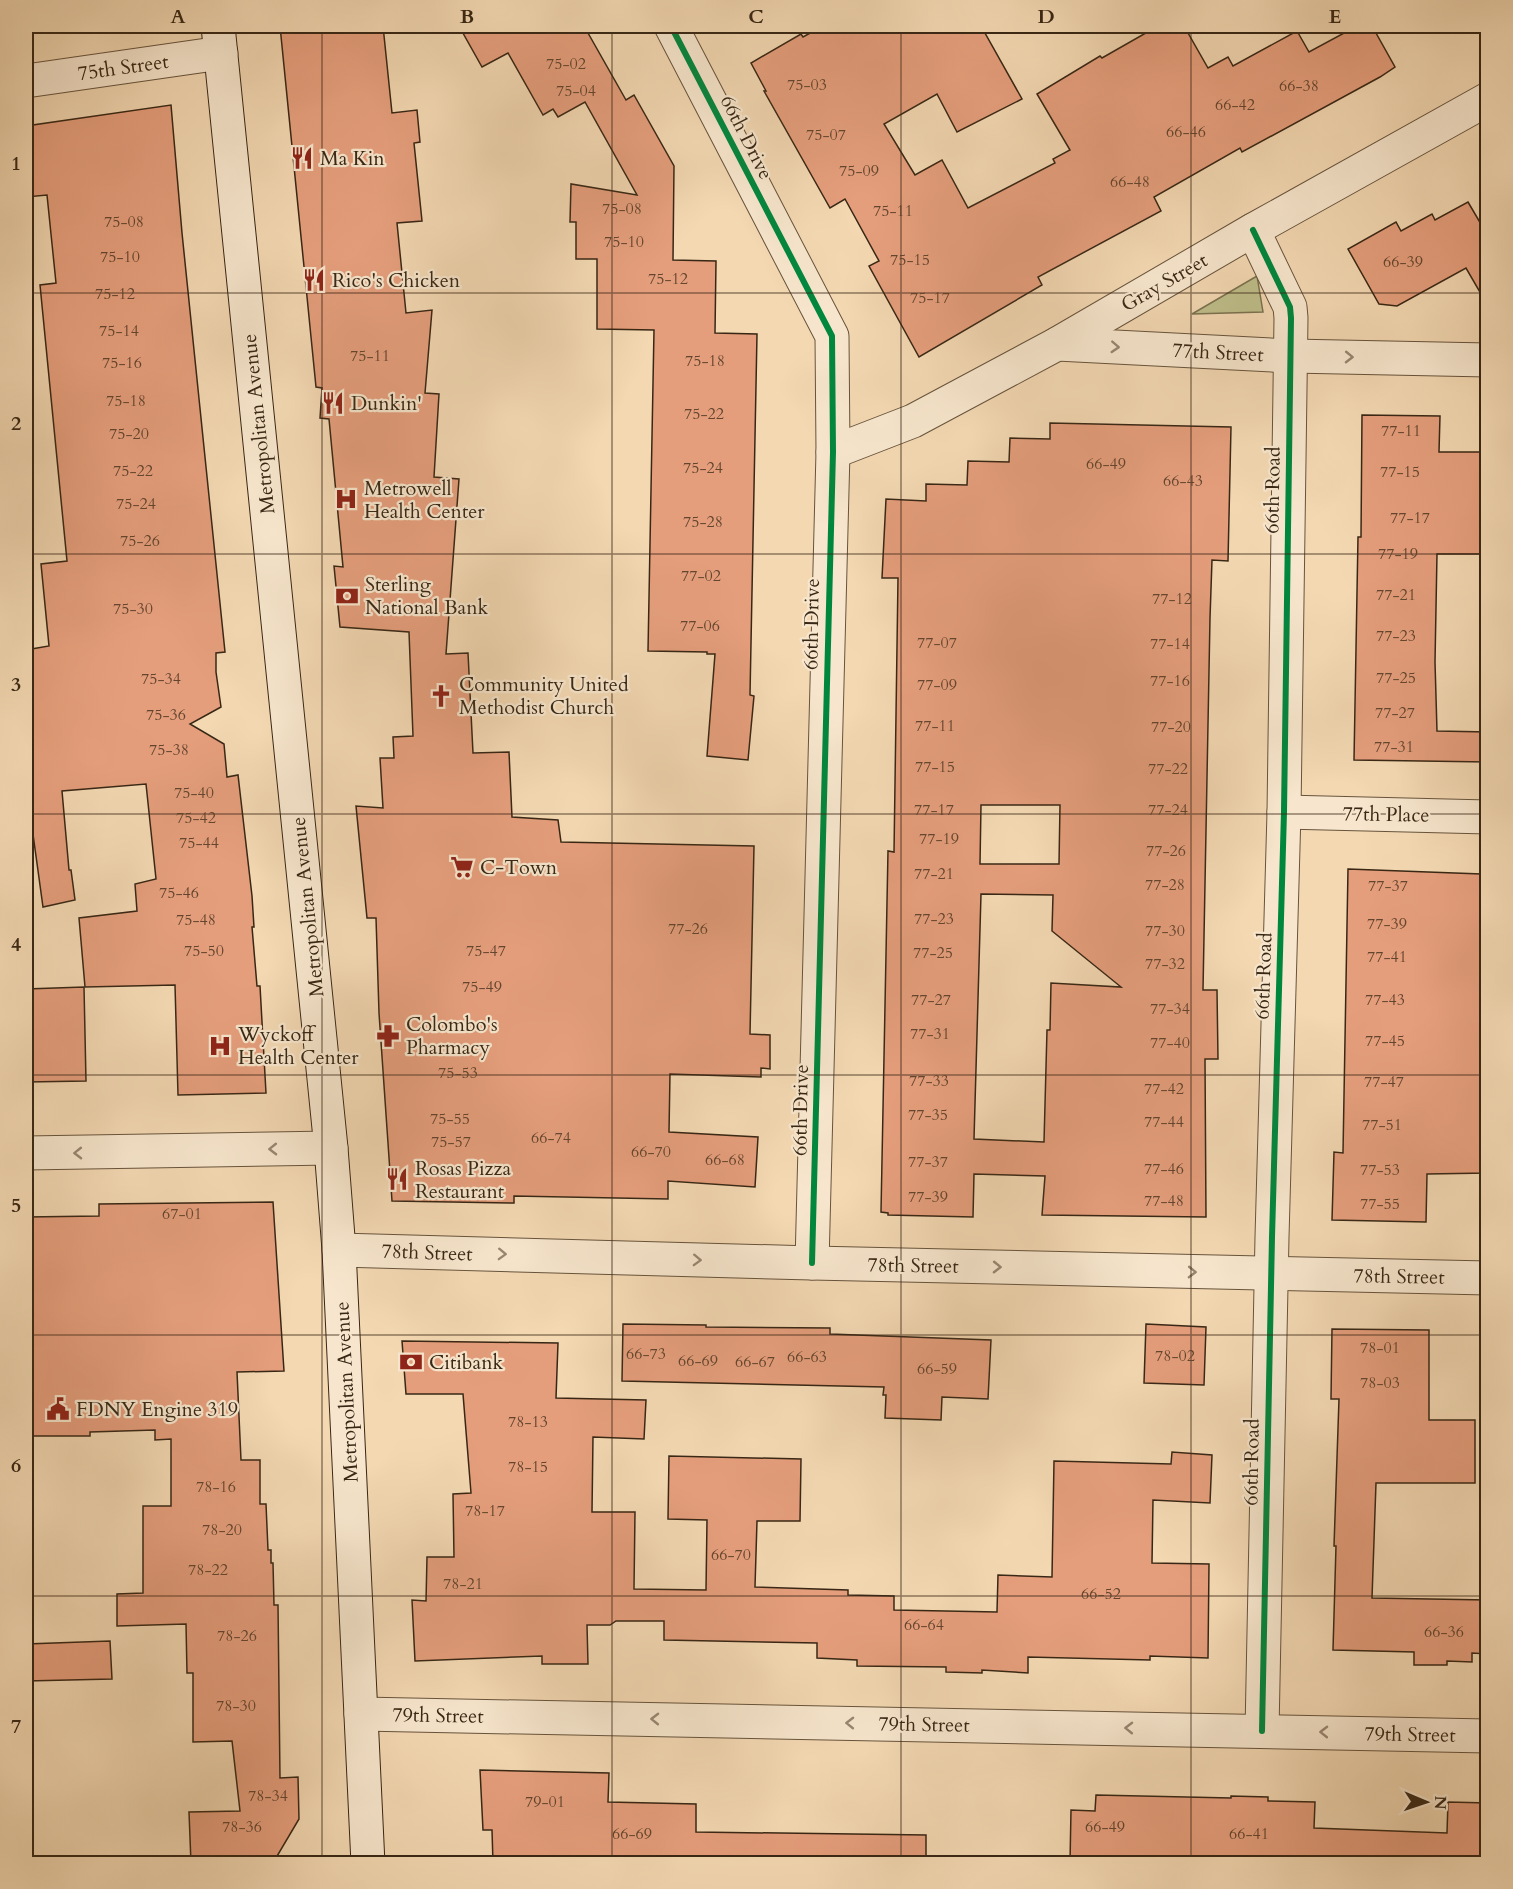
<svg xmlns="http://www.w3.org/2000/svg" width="1513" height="1889" font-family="Cardo,serif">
  <rect width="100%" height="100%" fill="#f3d8b2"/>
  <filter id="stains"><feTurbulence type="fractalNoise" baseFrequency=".00333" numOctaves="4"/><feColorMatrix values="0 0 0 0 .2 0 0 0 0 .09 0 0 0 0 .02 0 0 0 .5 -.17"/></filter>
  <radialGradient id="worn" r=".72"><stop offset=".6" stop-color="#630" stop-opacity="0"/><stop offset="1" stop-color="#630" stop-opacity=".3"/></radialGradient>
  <polygon fill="#bebe8a" stroke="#7b7250" stroke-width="1.5" points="1257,276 1263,312 1192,314"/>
  <g fill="#e59e7c" stroke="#382715" stroke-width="1.5" fill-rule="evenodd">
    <polygon points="280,26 383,26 392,113 417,110 420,142 414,143 422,221 397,223 406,313 432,310 425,393 439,394 434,477 459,479 446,654 468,653 473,753 509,752 512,817 558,820 561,842 754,846 750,1034 770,1035 770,1069 761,1068 761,1077 670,1074 669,1132 758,1137 755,1187 668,1181 668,1199 514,1196 514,1203 392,1201 379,1013 376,918 367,918 356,806 383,808 380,758 394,758 393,737 413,736 409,632 340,627 334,566 343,567 329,419 320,418 322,388 316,387"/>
    <polygon points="459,26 584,26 626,100 634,95 674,166 673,260 716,261 715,333 757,334 750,695 754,696 748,760 707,756 715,654 707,654 707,652 648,651 654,330 597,329 597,259 576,259 576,222 570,222 571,184 637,195 585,102 558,117 553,109 543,115 508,53 482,67"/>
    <polygon points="823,26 981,26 1022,99 957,132 937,94 884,124 915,175 942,160 968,208 1055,163 1053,159 1070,150 1037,94 1100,56 1102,58 1158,26 1184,26 1208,68 1228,57 1233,66 1297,31 1309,52 1357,26 1360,32 1372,26 1395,67 1380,77 1242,152 1240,148 1154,197 1161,211 1038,277 1042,285 919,357 869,266 879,261 845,199 830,208 764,91 766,91 751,63 801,34 803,37"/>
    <polygon points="171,105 182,233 225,652 216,653 216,672 221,707 190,724 224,744 227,777 238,775 252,896 254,927 252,927 257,986 260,986 266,1093 178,1095 175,985 85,987 79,918 137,911 135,884 156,879 146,784 62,791 69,870 71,870 75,900 43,907 32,827 26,746 26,650 49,646 41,564 67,561 40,285 56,283 47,195 26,197 26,126"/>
    <polygon points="1468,202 1488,236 1488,306 1466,268 1397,306 1379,304 1348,249 1396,222 1401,231 1432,214 1435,220"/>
    <polygon points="1362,415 1440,416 1439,452 1488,452 1488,554 1437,554 1435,662 1437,731 1488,732 1488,762 1354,760 1358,537 1361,537"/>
    <path d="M1050,423L1231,427L1228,561L1212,560L1210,618L1203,990H1217L1218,1059H1205L1206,1217L1042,1215L1045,1176L974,1174L973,1217L888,1215V1213L881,1212L888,851L894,852L898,578H882L886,499L926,501V484L967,485L968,461L1009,462L1010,438L1050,439ZM981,805H1060L1059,864H980ZM981,894L1053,895L1052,931L1121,987L1051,983L1050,1030H1047L1044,1142L974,1139Z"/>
    <polygon points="1348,869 1481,874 1480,911 1488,911 1488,1173 1427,1174 1426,1222 1332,1220 1334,1152 1343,1153"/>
    <polygon points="84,987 86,1081 26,1082 26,989"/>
    <polygon points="273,1202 284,1371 237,1372 241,1460 260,1460 260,1504 266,1504 268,1550 271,1550 271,1563 273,1563 274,1605 278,1605 280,1778 298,1777 299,1819 273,1863 191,1863 189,1812 240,1811 232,1741 193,1742 193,1673 187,1673 186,1624 117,1626 117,1594 143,1593 143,1506 171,1506 171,1439 155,1440 155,1430 90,1432 90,1436 26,1436 26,1217 99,1216 99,1204"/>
    <polygon points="623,1324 706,1325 706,1327 830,1328 830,1334 991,1340 988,1399 942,1397 941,1420 885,1418 886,1395 883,1395 884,1387 622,1381"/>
    <polygon points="1146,1324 1206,1327 1204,1385 1144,1383"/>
    <polygon points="1332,1329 1429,1330 1429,1420 1475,1420 1475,1483 1376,1483 1372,1598 1488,1600 1488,1654 1472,1653 1472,1662 1447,1661 1447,1665 1414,1665 1414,1652 1333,1650 1336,1546 1334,1546 1339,1399 1331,1399"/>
    <polygon points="402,1341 558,1343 556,1398 646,1400 644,1439 593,1437 592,1512 635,1512 634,1589 706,1590 707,1520 668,1519 669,1456 801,1459 800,1521 757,1521 755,1587 848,1590 848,1595 894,1596 894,1610 997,1612 998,1575 1052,1577 1054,1461 1171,1464 1172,1452 1212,1455 1210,1503 1153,1500 1152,1563 1209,1564 1208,1658 1150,1656 1150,1660 1028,1657 1028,1673 982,1670 982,1673 946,1672 946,1667 857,1666 857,1660 817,1658 817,1643 664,1640 664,1621 616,1621 610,1625 587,1625 588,1664 542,1664 542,1656 415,1661 412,1600 426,1601 427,1557 454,1557 453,1494 471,1493 463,1394 406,1394"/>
    <polygon points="110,1641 112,1679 26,1681 26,1644"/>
    <polygon points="480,1770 609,1773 608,1802 696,1804 696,1832 926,1835 926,1863 493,1863 492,1830 483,1830"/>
    <polygon points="1096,1795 1231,1798 1231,1796 1268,1797 1268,1801 1315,1802 1314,1828 1447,1833 1448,1802 1488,1803 1488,1863 1070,1863 1071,1810 1095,1811"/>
  </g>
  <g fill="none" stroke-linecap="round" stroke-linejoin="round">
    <g stroke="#67533c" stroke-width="35">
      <g id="street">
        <polyline points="671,26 832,336 833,452 812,1263"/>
        <polyline points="26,81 221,53"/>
        <polyline points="1253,230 1290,307 1291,318 1284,812 1272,1237 1262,1731"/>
        <polyline points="1057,344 1291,356 1488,360"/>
        <polyline points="833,452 913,421 1057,344 1253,230 1488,99"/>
        <polyline points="1284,812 1488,817"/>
        <polyline points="26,1153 331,1148"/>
        <polyline points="339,1250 812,1263 1488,1278"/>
        <polyline points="361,1714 1488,1736"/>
      </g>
    </g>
    <g stroke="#382715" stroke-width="35">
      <polyline id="secondary" points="218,26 331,1148 339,1250 368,1864"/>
    </g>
    <use href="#street" stroke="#f7e6cd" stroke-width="33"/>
    <use href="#secondary" stroke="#f7e6cd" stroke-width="33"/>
    <g stroke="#f7e6cd" stroke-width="10">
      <g id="cycleway">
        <polyline points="671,26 832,336 833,452 812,1263"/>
        <polyline points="1253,230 1290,307 1291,318 1284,812 1272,1237 1262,1731"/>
      </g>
    </g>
    <use href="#cycleway" stroke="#00873e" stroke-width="6"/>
  </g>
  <defs><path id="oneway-chevron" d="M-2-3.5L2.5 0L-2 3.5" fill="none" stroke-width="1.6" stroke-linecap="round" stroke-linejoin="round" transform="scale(1.5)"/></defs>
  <g stroke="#988671">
    <use href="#oneway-chevron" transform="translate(1115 347) rotate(3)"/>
    <use href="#oneway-chevron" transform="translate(1349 357) rotate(1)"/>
    <use href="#oneway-chevron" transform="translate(273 1149) rotate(179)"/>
    <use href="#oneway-chevron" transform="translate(78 1153) rotate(179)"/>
    <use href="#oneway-chevron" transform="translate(502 1254) rotate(2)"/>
    <use href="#oneway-chevron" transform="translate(697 1260) rotate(2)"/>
    <use href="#oneway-chevron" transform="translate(997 1267) rotate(1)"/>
    <use href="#oneway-chevron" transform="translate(1192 1272) rotate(1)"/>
    <use href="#oneway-chevron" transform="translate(655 1719) rotate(-179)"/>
    <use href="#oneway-chevron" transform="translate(850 1723) rotate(-179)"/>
    <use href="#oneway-chevron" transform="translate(1129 1728) rotate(-179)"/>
    <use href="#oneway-chevron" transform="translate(1324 1732) rotate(-179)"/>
  </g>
  <path fill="none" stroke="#382715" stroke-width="1.5" stroke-opacity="0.55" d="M322,26V1864M612,26V1864M901,26V1864M1191,26V1864M26,293H1488M26,554H1488M26,814H1488M26,1075H1488M26,1335H1488M26,1596H1488"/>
  <defs>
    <g id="restaurant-bare" transform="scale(1.8)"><path d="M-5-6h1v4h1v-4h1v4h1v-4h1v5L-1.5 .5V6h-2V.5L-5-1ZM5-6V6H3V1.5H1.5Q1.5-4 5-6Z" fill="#8f2418" stroke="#f7e6cd" stroke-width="2.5" paint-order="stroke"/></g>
    <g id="hospital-bare" transform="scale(1.8)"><path d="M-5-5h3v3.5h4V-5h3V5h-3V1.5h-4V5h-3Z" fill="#8f2418" stroke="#f7e6cd" stroke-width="2.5" paint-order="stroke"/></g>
    <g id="bank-bare" transform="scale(1.8)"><path d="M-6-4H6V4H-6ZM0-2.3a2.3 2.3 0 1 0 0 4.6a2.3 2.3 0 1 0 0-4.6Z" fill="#8f2418" stroke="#f7e6cd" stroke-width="2.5" paint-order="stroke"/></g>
    <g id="church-bare" transform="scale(1.8)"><path d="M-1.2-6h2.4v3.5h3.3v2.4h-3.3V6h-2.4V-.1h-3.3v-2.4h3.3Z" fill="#8f2418" stroke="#f7e6cd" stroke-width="2.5" paint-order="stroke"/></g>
    <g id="supermarket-bare" transform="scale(1.8)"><path d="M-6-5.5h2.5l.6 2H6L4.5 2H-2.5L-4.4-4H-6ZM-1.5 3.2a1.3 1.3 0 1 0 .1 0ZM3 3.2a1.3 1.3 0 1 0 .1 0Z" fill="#8f2418" stroke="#f7e6cd" stroke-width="2.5" paint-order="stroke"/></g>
    <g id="pharmacy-bare" transform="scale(1.8)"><path d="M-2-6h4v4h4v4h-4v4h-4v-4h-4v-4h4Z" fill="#8f2418" stroke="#f7e6cd" stroke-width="2.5" paint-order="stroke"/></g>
    <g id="civic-bare" transform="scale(1.8)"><path d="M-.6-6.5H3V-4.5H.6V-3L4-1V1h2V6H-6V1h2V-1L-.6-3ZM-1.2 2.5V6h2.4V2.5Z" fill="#8f2418" stroke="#f7e6cd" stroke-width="2.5" paint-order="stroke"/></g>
  </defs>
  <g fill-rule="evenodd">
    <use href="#restaurant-bare" x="302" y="158"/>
    <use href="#restaurant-bare" x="314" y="280"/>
    <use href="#restaurant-bare" x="333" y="403"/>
    <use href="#hospital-bare" x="346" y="499"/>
    <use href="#bank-bare" x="347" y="596"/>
    <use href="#church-bare" x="441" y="696"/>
    <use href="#supermarket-bare" x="462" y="867"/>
    <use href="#pharmacy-bare" x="388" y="1036"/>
    <use href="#hospital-bare" x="220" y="1046"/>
    <use href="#restaurant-bare" x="397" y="1179"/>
    <use href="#bank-bare" x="411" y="1362"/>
    <use href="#civic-bare" x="58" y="1409"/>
  </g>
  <g text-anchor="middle" stroke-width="4.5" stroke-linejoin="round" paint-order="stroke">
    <g font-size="16" fill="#63452f">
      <text x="566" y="69">75-02</text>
      <text x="807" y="90">75-03</text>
      <text x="1299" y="91">66-38</text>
      <text x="576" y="96">75-04</text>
      <text x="1235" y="110">66-42</text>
      <text x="1186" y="137">66-46</text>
      <text x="826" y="140">75-07</text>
      <text x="859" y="176">75-09</text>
      <text x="1130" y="187">66-48</text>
      <text x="622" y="214">75-08</text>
      <text x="893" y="216">75-11</text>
      <text x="124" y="227">75-08</text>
      <text x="624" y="247">75-10</text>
      <text x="120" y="262">75-10</text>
      <text x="910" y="265">75-15</text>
      <text x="1403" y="267">66-39</text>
      <text x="668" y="284">75-12</text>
      <text x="115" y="299">75-12</text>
      <text x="930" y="303">75-17</text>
      <text x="119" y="336">75-14</text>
      <text x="370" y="361">75-11</text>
      <text x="705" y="366">75-18</text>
      <text x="122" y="368">75-16</text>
      <text x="126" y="406">75-18</text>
      <text x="704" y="419">75-22</text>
      <text x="1401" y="436">77-11</text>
      <text x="129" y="439">75-20</text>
      <text x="1106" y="469">66-49</text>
      <text x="703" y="473">75-24</text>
      <text x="133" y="476">75-22</text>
      <text x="1400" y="477">77-15</text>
      <text x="1183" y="486">66-43</text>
      <text x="136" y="509">75-24</text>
      <text x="1410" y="523">77-17</text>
      <text x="703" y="527">75-28</text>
      <text x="140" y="546">75-26</text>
      <text x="1398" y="559">77-19</text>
      <text x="701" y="581">77-02</text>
      <text x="1396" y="600">77-21</text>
      <text x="1172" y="604">77-12</text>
      <text x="133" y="614">75-30</text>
      <text x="700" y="631">77-06</text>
      <text x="1396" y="641">77-23</text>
      <text x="937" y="648">77-07</text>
      <text x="1170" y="649">77-14</text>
      <text x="1396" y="683">77-25</text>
      <text x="161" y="684">75-34</text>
      <text x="1170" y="686">77-16</text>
      <text x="937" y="690">77-09</text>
      <text x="1395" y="718">77-27</text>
      <text x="166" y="720">75-36</text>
      <text x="935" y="731">77-11</text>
      <text x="1171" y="732">77-20</text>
      <text x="1394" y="752">77-31</text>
      <text x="169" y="755">75-38</text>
      <text x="935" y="772">77-15</text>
      <text x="1168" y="774">77-22</text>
      <text x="194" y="798">75-40</text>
      <text x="934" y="815">77-17</text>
      <text x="1168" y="815">77-24</text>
      <text x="196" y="823">75-42</text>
      <text x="939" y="844">77-19</text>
      <text x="199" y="848">75-44</text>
      <text x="1166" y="856">77-26</text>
      <text x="934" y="879">77-21</text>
      <text x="1165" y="890">77-28</text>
      <text x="1388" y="891">77-37</text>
      <text x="179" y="898">75-46</text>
      <text x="934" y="924">77-23</text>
      <text x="196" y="925">75-48</text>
      <text x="1387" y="929">77-39</text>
      <text x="688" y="934">77-26</text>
      <text x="1165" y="936">77-30</text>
      <text x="204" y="956">75-50</text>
      <text x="486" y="956">75-47</text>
      <text x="933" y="958">77-25</text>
      <text x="1387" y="962">77-41</text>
      <text x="1165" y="969">77-32</text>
      <text x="482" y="992">75-49</text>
      <text x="931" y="1005">77-27</text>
      <text x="1385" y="1005">77-43</text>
      <text x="1170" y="1014">77-34</text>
      <text x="930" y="1039">77-31</text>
      <text x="1385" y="1046">77-45</text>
      <text x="1170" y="1048">77-40</text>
      <text x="458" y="1078">75-53</text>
      <text x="929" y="1086">77-33</text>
      <text x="1384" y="1087">77-47</text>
      <text x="1164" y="1094">77-42</text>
      <text x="928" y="1120">77-35</text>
      <text x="450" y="1124">75-55</text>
      <text x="1164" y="1127">77-44</text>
      <text x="1382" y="1130">77-51</text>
      <text x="551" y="1143">66-74</text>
      <text x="451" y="1147">75-57</text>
      <text x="651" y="1157">66-70</text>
      <text x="725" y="1165">66-68</text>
      <text x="928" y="1167">77-37</text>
      <text x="1164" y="1174">77-46</text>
      <text x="1380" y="1175">77-53</text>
      <text x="928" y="1202">77-39</text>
      <text x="1164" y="1206">77-48</text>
      <text x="1380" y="1209">77-55</text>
      <text x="182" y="1219">67-01</text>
      <text x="1380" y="1353">78-01</text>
      <text x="646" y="1359">66-73</text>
      <text x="1175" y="1361">78-02</text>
      <text x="807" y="1362">66-63</text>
      <text x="698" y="1366">66-69</text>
      <text x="755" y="1367">66-67</text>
      <text x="937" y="1374">66-59</text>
      <text x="1380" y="1388">78-03</text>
      <text x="528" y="1427">78-13</text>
      <text x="528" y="1472">78-15</text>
      <text x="216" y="1492">78-16</text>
      <text x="485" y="1516">78-17</text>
      <text x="222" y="1535">78-20</text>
      <text x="731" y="1560">66-70</text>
      <text x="208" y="1575">78-22</text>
      <text x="463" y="1589">78-21</text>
      <text x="1101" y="1599">66-52</text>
      <text x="924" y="1630">66-64</text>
      <text x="1444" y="1637">66-36</text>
      <text x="237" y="1641">78-26</text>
      <text x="236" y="1711">78-30</text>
      <text x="268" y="1801">78-34</text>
      <text x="545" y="1807">79-01</text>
      <text x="242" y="1832">78-36</text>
      <text x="1105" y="1832">66-49</text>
      <text x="632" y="1839">66-69</text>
      <text x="1249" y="1839">66-41</text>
    </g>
    <g font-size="20" fill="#382715" stroke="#f7e6cd">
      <text transform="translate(123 67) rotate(-8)" y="7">75th Street</text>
      <text transform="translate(747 137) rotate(63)" y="7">66th Drive</text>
      <text transform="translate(1164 282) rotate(-30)" y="7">Gray Street</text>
      <text transform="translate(1218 352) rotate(3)" y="7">77th Street</text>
      <text transform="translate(258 424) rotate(-96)" y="7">Metropolitan Avenue</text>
      <text transform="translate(1272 490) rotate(-89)" y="7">66th Road</text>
      <text transform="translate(811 624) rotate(-89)" y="7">66th Drive</text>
      <text transform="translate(1386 814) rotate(1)" y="7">77th Place</text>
      <text transform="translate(307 907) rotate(-96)" y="7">Metropolitan Avenue</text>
      <text transform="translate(1263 976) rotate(-88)" y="7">66th Road</text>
      <text transform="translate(800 1110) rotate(-89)" y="7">66th Drive</text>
      <text transform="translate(427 1252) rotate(2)" y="7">78th Street</text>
      <text transform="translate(913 1265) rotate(1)" y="7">78th Street</text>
      <text transform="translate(1399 1276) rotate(1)" y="7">78th Street</text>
      <text transform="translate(346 1392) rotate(-93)" y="7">Metropolitan Avenue</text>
      <text transform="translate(1251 1462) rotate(-89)" y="7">66th Road</text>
      <text transform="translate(438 1715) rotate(1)" y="7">79th Street</text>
      <text transform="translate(924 1724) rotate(1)" y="7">79th Street</text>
      <text transform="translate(1410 1734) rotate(1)" y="7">79th Street</text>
    </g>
    <g font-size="20" fill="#382715" stroke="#f7e6cd" text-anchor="start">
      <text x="320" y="165">Ma Kin</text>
      <text x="332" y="287">Rico's Chicken</text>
      <text x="351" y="410">Dunkin'</text>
      <text x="364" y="495">Metrowell<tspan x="364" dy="23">Health Center</tspan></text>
      <text x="365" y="591">Sterling<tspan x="365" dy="23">National Bank</tspan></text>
      <text x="459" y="691">Community United<tspan x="459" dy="23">Methodist Church</tspan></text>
      <text x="480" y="874">C-Town</text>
      <text x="406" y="1031">Colombo's<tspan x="406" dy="23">Pharmacy</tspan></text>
      <text x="238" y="1041">Wyckoff<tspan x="238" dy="23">Health Center</tspan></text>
      <text x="415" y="1175">Rosas Pizza<tspan x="415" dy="23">Restaurant</tspan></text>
      <text x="429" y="1369">Citibank</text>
      <text x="76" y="1416">FDNY Engine 319</text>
    </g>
  </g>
  <rect width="1513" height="1889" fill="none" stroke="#f3d8b2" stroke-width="66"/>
  <g transform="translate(1426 1802) rotate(92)" stroke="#f7e6cd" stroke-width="4.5" paint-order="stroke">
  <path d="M0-4.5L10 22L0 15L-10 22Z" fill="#382715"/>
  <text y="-9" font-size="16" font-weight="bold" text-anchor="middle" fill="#382715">N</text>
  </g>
  <rect x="33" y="33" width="1447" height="1823" fill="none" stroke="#382715" stroke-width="2"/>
  <g font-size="20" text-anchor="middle" font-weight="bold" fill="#382715">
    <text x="178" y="23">A</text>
    <text x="467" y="23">B</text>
    <text x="756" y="23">C</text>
    <text x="1046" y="23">D</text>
    <text x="1335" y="23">E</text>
    <text x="16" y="170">1</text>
    <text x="16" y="430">2</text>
    <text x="16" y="691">3</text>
    <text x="16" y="951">4</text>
    <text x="16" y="1212">5</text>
    <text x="16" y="1472">6</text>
    <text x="16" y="1733">7</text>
  </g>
  <rect width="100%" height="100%" filter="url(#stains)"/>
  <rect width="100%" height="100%" fill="url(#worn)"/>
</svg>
